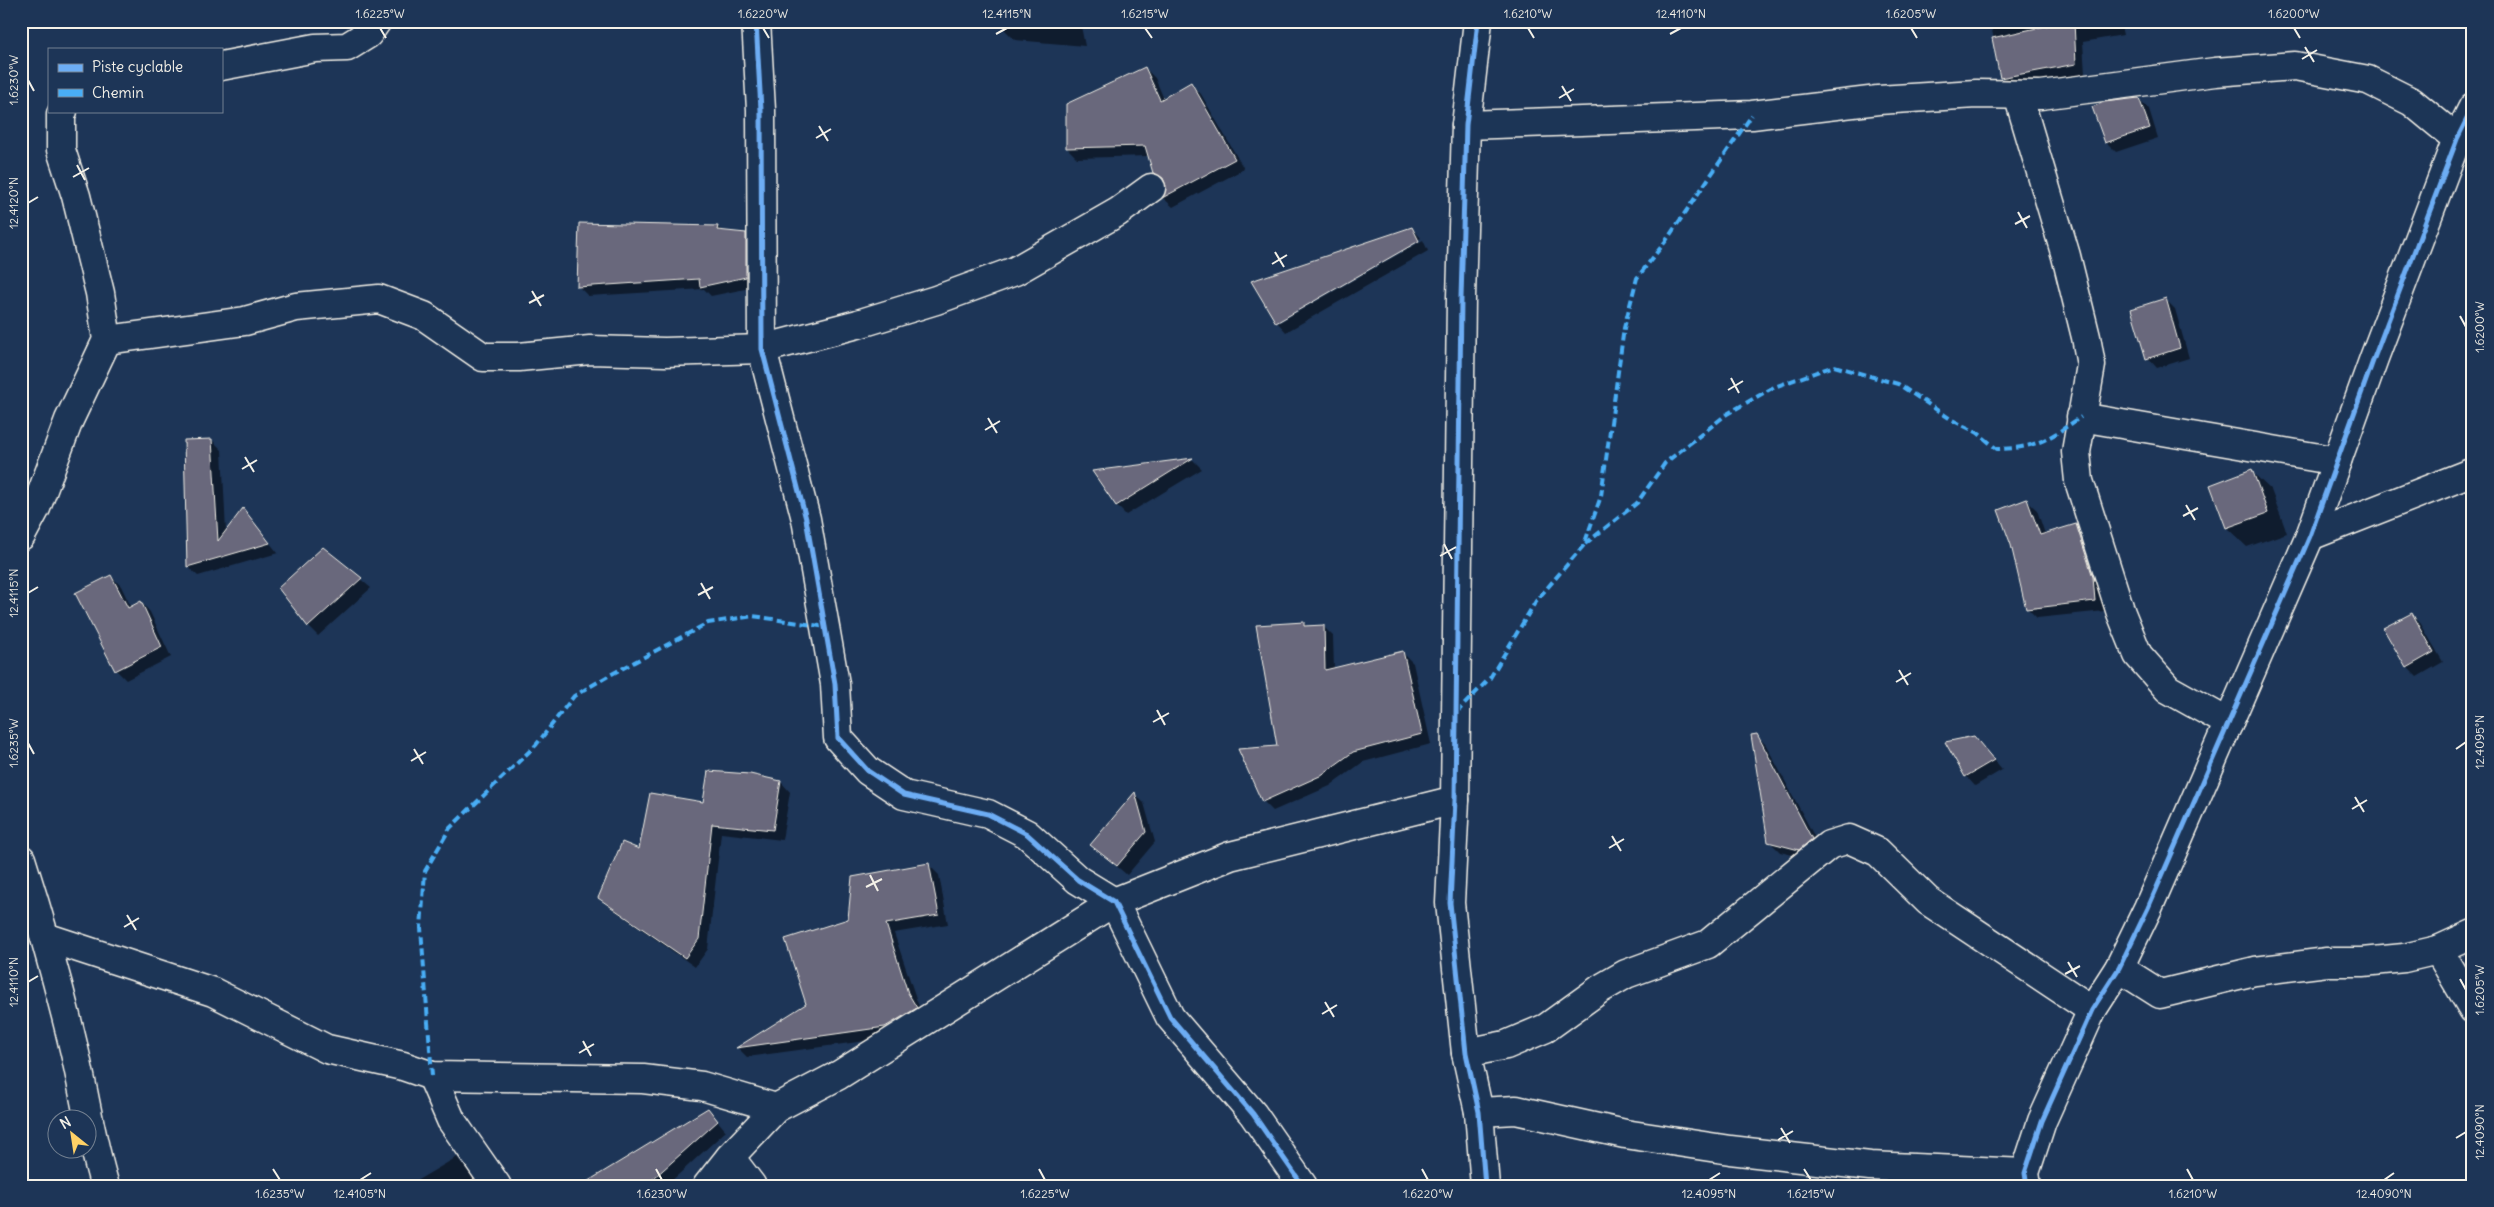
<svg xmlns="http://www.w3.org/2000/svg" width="2494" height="1207" font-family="Delius,sans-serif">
  <rect width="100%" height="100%" fill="#1d3557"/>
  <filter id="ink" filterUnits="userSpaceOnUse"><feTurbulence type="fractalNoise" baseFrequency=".02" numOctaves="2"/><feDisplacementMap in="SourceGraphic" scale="10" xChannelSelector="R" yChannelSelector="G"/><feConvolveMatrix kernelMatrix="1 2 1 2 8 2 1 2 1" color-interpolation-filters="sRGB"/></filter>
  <g filter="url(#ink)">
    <g fill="#0007">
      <polygon points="1006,21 1094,21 1081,26 1085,46 1015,40 1005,30"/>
      <polygon points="1990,21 2120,21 2123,35 2083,42 2085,74 2011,87 2002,77"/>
      <polygon points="1145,68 1155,78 1164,99 1191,84 1201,94 1244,169 1173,207 1163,198 1168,186 1154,172 1149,156 1077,158 1067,148"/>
      <polygon points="2139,99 2149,109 2158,138 2116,152 2106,142"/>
      <polygon points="580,224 718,227 723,232 745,234 755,244 755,287 711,296 704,289 588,296 578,286"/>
      <polygon points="1412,228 1421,238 1278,321 1278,323 1423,240 1428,251 1286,332 1277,322 1253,281"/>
      <polygon points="2165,299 2175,309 2189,358 2157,368 2148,358"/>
      <polygon points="212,440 222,450 226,532 243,510 278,553 198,576 188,567"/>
      <polygon points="1193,460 1202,469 1126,515 1117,506 1094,472"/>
      <polygon points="2251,471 2271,490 2287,533 2247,547 2227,528 2212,485"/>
      <polygon points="2027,501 2037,510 2045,534 2076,525 2086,535 2102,587 2105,611 2037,618 2027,608"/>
      <polygon points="323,548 371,588 318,636 308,626"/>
      <polygon points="111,576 121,586 131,607 141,602 150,612 171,657 126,680 116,670"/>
      <polygon points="2412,614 2421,624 2443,662 2417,677 2407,667"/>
      <polygon points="1304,623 1308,627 1323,626 1333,636 1334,669 1403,653 1413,663 1431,744 1363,762 1330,786 1273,811 1263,801 1278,747"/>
      <polygon points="1756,735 1766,745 1821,849 1809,859 1780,852 1770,842"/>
      <polygon points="1974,737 2002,770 1975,786 1966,776"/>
      <polygon points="781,782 790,792 782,840 721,833 708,949 695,967 610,907 600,897 640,851 704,804"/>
      <polygon points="1135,794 1144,803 1155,842 1127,875 1092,845"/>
      <polygon points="929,865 939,875 948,924 894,933 918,1004 926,1018 895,1037 747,1057 738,1048 808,1005 849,920"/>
      <polygon points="708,1109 726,1131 666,1186 610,1186"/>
      <polygon points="457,1157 479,1186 420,1186 416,1181"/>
    </g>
    <g fill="#69687c" stroke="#f4f1e8">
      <polygon points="2068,21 2074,21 2076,64 2000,78 1992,38"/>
      <polygon points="1145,67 1160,100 1191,82 1235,159 1162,198 1166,186 1163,178 1153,173 1145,146 1066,148 1066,104"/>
      <polygon points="2139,98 2150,128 2105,143 2092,107 2104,102"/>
      <polygon points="579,223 718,226 717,230 746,233 746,277 700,287 699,279 577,287"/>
      <polygon points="1412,227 1419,241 1276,323 1251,281"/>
      <polygon points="2166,298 2180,348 2146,359 2131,309"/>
      <polygon points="212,439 218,541 243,508 270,543 187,567 184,440"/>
      <polygon points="1193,458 1116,506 1092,471"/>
      <polygon points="2252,469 2268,513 2226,528 2210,485"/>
      <polygon points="2027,499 2040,535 2076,524 2093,577 2095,601 2026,609 2011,545 1998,510"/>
      <polygon points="323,547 362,578 308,627 278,588"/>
      <polygon points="111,575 128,608 141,601 162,647 115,671 75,593"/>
      <polygon points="2412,613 2434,652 2406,668 2383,628"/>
      <polygon points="1304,622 1304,626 1324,625 1325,670 1403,651 1422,734 1353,752 1320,776 1262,802 1238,749 1277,746 1256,625"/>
      <polygon points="1757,734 1812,839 1799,850 1768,842 1751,735"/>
      <polygon points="1974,736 1994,760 1965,777 1945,742"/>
      <polygon points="708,771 750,774 781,781 773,830 712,824 699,939 685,958 598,898 622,842 639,849 650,793 703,802"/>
      <polygon points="1135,792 1146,832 1117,866 1090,845"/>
      <polygon points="929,863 939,915 886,924 908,993 917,1008 885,1027 736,1048 806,1004 785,939 848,919 852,877"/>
      <polygon points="708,1108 718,1121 645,1186 580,1186"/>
    </g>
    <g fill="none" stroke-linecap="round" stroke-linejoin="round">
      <g stroke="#f4f1e8" stroke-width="31">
        <g id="minor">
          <polyline points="756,21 761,110 762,349 806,519 835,684 838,738 868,771 904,795 988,814 1027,834 1078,880 1114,902 1170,1017 1253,1114 1303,1186"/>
          <polyline points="1478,21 1466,125 1461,298 1455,800 1450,903 1466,1053 1479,1112 1485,1186"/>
          <polyline points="221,66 315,48 347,47 368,34 377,21"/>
          <polyline points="2018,95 2066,256 2086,337 2091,365 2076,452 2079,481 2121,613 2138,655 2168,689 2229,723"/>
          <polyline points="1466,125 1752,115 1878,100 1976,94 2041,95 2215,72 2295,66 2368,80 2412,102 2457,139"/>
          <polyline points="107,340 245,321 296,307 379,299 424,316 483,357 519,357 590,350 665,352 762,349 858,324 936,300 1015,271 1118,212 1151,188"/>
          <polyline points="2081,417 2337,461"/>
          <polyline points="21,536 36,508 69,420 107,340 100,293 76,196 61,150 61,114 63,111"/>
          <polyline points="2310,536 2473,472"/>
          <path d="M21,859C41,922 59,985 74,1049C85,1095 91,1141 105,1186"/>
          <polyline points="45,937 213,992 327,1049 403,1066 432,1076 643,1079 702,1086 776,1108"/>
          <polyline points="2438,950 2473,1009"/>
          <polyline points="2119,968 2160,994 2255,971 2327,962 2363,962 2404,958 2438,950 2473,934"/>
          <polyline points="1466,1053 1506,1045 1546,1028 1600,989 1626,974 1708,944 1829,845 1849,839 1878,852 1928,901 2092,1010"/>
          <polyline points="432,1076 451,1120 497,1186"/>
          <polyline points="1479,1112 1516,1110 1625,1134 1730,1150 1870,1166 2025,1173"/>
          <polyline points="707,1186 730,1157"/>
          <polyline points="752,1186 730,1157 776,1108 839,1075 1114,902 1230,856 1455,800"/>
          <polyline points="2027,1186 2025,1173 2042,1121 2092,1010 2119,968 2148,908 2310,536 2374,358 2457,139 2473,107"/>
        </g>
      </g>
      <use href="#minor" stroke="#1d3557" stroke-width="28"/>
      <g stroke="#49aef6" stroke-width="4" stroke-dasharray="8 4" stroke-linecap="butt">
        <path d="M1585,544L1637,503L1665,463L1727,414L1774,387L1834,366L1898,384L1952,420L1978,433L1997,449C2038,448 2048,439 2081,417"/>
        <polyline points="1456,713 1490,678 1536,601 1584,545 1601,496 1624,328 1637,278 1665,242 1752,115"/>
        <polyline points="432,1076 421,928 425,871 450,828 536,745 574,696 610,675 708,623 753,616 826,627"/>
      </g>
      <g stroke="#1d3557" stroke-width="8">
        <g id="cycleway">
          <polyline points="756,21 761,110 762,349 806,519 835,684 838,738 868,771 904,795 988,814 1027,834 1078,880 1114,902 1170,1017 1253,1114 1303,1186"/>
          <polyline points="1478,21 1466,125 1461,298 1455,800 1450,903 1466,1053 1479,1112 1485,1186"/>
          <polyline points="2027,1186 2025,1173 2042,1121 2092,1010 2119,968 2148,908 2310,536 2374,358 2457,139 2473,107"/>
        </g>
      </g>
      <use href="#cycleway" stroke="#6dadf4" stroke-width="5"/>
    </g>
  </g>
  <path fill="none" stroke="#f4f1e8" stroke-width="2" d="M380,28L386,38M763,28L769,38M1145,28L1152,38M1528,28L1534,38M1911,28L1917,38M2294,28L2300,38M996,34L1007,28M1670,34L1681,28M2305,47L2314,62M2302,59L2317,50M28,80L34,91M1562,86L1571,101M1559,98L1574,89M819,126L828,141M816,138L831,129M77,165L85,180M73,177L89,168M28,203L38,197M2018,212L2027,228M2015,224L2030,216M1275,252L1284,267M1272,264L1287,255M532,291L541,306M529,303L544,295M2460,316L2466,327M1731,378L1739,393M1728,390L1743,381M988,418L997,433M985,430L1000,421M245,457L254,472M242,469L257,460M2186,505L2195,520M2183,516L2198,508M1444,544L1452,559M1440,556L1456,547M701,583L710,599M28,593L38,587M698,595L713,587M1899,670L1908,685M1896,682L1911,673M1157,710L1165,725M1153,722L1169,713M28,743L34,754M414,749L423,764M2456,749L2466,742M411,761L426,752M2355,797L2364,812M2352,809L2367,800M1612,836L1621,851M1609,848L1624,839M870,875L878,891M866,887L882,879M127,915L136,930M124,927L139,918M2068,962L2077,977M2065,974L2080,966M2460,979L2466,990M28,982L38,976M1325,1002L1334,1017M1322,1014L1337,1005M583,1041L591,1056M579,1053L594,1044M1781,1128L1790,1143M2456,1138L2466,1132M1778,1140L1793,1131M273,1169L280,1180M656,1169L662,1180M1039,1169L1045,1180M1422,1169L1428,1180M1804,1169L1811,1180M2187,1169L2193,1180M360,1180L371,1173M1709,1180L1720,1173M2384,1180L2394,1173"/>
  <rect width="2494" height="1207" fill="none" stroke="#1d3557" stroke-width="55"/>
  <rect x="48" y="48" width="175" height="65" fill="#1d3557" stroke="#738091"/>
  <rect x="58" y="64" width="25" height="8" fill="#6dadf4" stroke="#738091"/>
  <text x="92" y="72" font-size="15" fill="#f4f1e8">Piste cyclable</text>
  <rect x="58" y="89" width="25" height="8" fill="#49aef6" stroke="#738091"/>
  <text x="92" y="98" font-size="15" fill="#f4f1e8">Chemin</text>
  <g transform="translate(72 1134) rotate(330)"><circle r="24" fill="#1d3557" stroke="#738091"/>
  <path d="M0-4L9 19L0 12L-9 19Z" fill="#ffd166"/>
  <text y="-8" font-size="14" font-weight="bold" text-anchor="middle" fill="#f4f1e8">N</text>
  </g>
  <rect x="28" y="28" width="2438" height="1152" fill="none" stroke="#f4f1e8" stroke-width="2"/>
  <g font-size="12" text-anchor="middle" fill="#f4f1e8">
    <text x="380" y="18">1.6225°W</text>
    <text x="763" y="18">1.6220°W</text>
    <text x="1007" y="18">12.4115°N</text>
    <text x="1145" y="18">1.6215°W</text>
    <text x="1528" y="18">1.6210°W</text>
    <text x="1681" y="18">12.4110°N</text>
    <text x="1911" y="18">1.6205°W</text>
    <text x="2294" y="18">1.6200°W</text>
    <text transform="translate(14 80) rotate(-90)" y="4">1.6230°W</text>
    <text transform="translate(14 203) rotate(-90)" y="4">12.4120°N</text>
    <text transform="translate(2480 327) rotate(-90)" y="4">1.6200°W</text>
    <text transform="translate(14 593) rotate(-90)" y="4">12.4115°N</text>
    <text transform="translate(2480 742) rotate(-90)" y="4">12.4095°N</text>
    <text transform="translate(14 743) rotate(-90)" y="4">1.6235°W</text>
    <text transform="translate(14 982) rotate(-90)" y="4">12.4110°N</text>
    <text transform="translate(2480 990) rotate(-90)" y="4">1.6205°W</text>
    <text transform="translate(2480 1132) rotate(-90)" y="4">12.4090°N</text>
    <text x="280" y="1198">1.6235°W</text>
    <text x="360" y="1198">12.4105°N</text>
    <text x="662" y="1198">1.6230°W</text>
    <text x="1045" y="1198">1.6225°W</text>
    <text x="1428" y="1198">1.6220°W</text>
    <text x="1709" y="1198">12.4095°N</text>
    <text x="1811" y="1198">1.6215°W</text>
    <text x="2193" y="1198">1.6210°W</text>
    <text x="2384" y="1198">12.4090°N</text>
  </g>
</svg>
